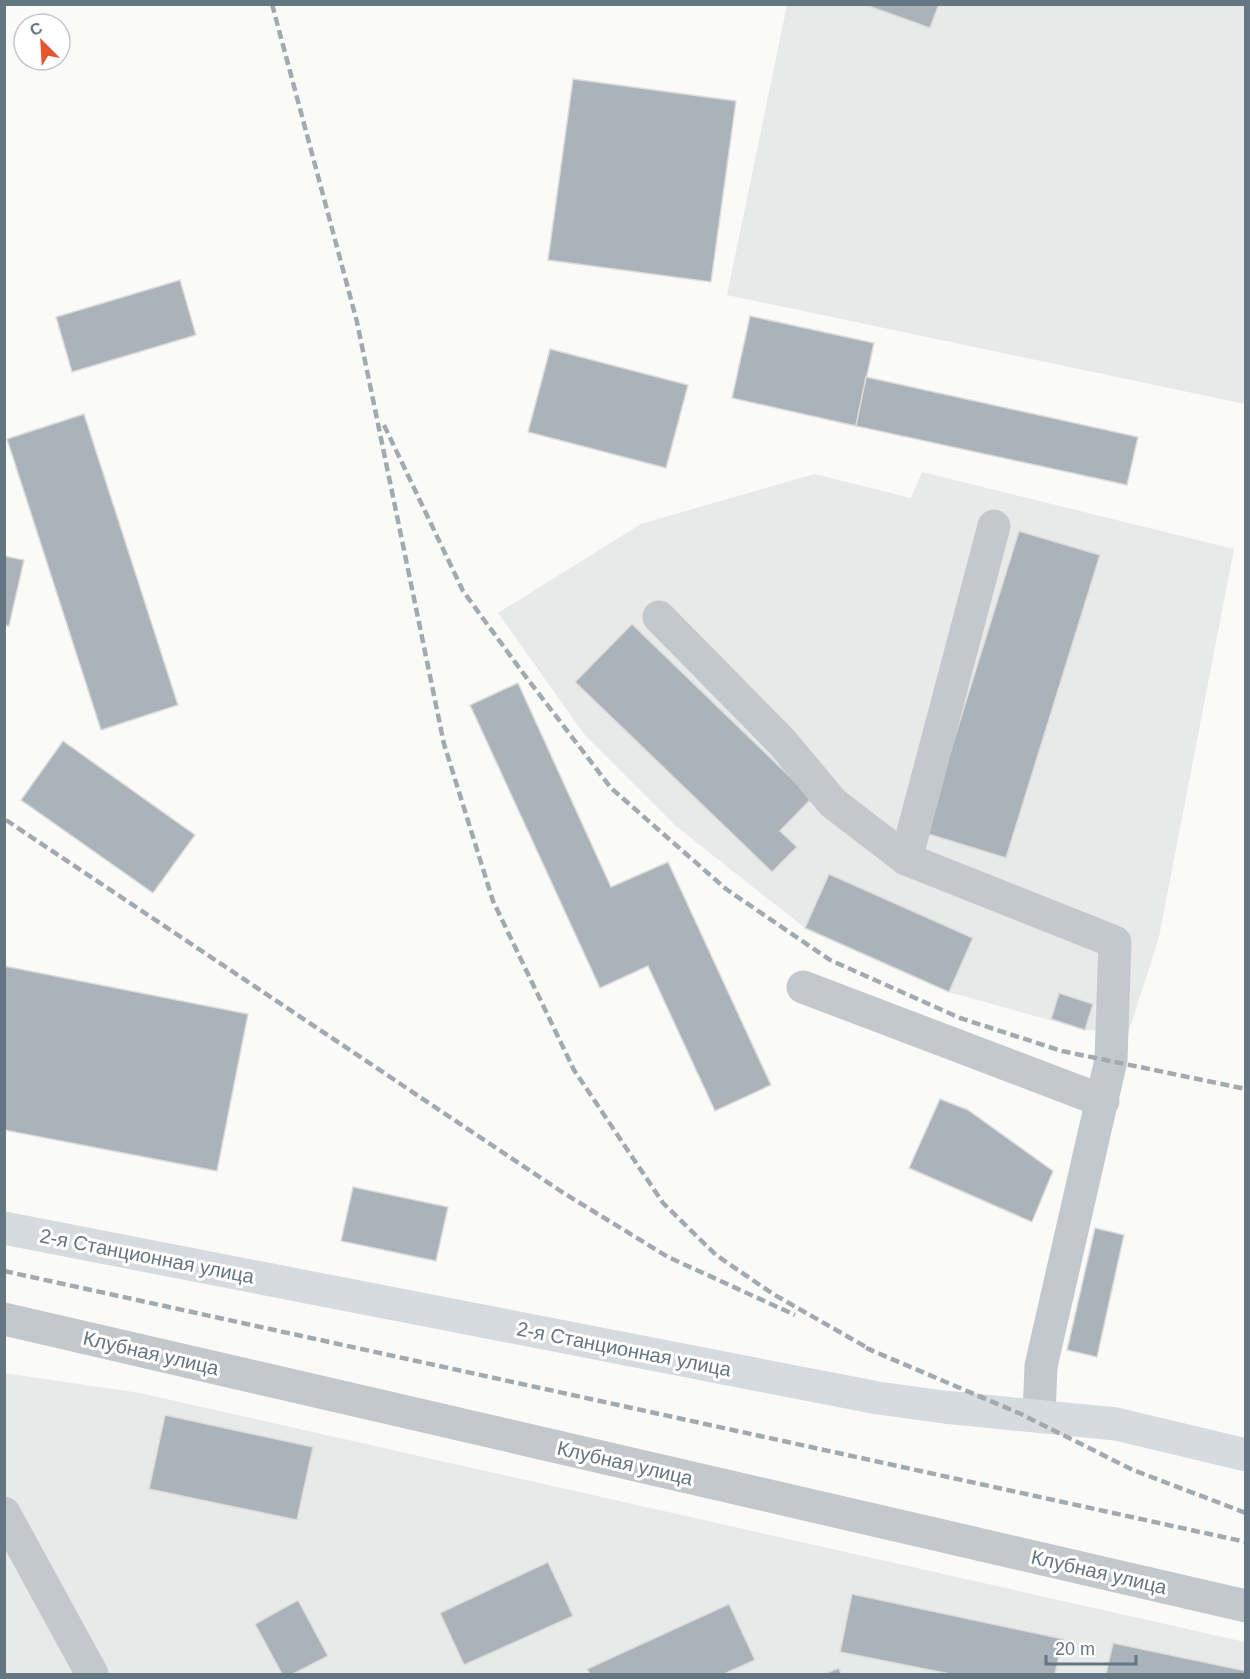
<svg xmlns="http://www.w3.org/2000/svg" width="1250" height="1679" font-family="Arial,sans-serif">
  <rect width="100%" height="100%" fill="#fafaf8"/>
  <g fill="#e8e9e9">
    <polygon points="787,5 1245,5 1245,404 727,295"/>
    <polygon points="922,472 1234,549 1159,937 1129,1031 1085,1030 949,992 805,928 677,827 584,734 498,613 641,524 814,474 911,498"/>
    <polygon points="4,1373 140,1393 1245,1642 1245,1674 5,1674"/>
  </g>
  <g fill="#aab3b9" stroke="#dcdcda" stroke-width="1.5">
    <polygon points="863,4 939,4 930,28"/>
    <polygon points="573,79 736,101 711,282 548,260"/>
    <polygon points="180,280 196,335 72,372 56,317"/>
    <polygon points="750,316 874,343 856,426 732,398"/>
    <polygon points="550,349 688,385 666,468 528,432"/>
    <polygon points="866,377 1138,437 1127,485 856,426"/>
    <polygon points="84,414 178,705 101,730 7,439"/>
    <polygon points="1019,531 1100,555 1006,858 925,833"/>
    <polygon points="4,556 24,560 9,626 4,625"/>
    <polygon points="632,624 812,798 780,831 797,847 772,872 575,682"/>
    <polygon points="518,683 611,887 668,862 771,1085 715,1111 648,966 600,988 470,705"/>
    <polygon points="63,741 195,835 153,893 21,800"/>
    <polygon points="829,874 973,938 949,992 805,928"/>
    <polygon points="4,966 248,1014 217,1171 4,1130"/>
    <polygon points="1059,993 1093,1004 1085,1030 1051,1019"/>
    <polygon points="940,1099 968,1110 1053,1171 1032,1222 909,1168"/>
    <polygon points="353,1187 448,1207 436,1261 341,1241"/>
    <polygon points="1095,1228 1124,1235 1097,1357 1067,1350"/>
    <polygon points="165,1415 313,1447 297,1520 149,1489"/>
    <polygon points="548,1562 573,1616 464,1665 440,1613"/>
    <polygon points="852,1594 1063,1639 1055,1674 950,1674 840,1652"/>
    <polygon points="298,1600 328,1656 293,1674 282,1674 255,1624"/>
    <polygon points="729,1604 755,1660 724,1674 590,1674 587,1669"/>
    <polygon points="1113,1643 1246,1671 1246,1674 1106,1674"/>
    <polygon points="839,1668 841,1674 824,1674"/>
  </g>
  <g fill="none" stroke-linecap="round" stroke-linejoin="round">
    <g stroke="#c3c8cc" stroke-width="33">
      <polyline points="994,526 906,859 1115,942 1111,1060 1041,1366 1039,1416"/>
      <polyline points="659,617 782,742 833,803 906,859"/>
      <polyline points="803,987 1103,1101"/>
      <polyline points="4,1319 1246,1606"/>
      <polyline points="4,1513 92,1674"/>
    </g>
    <polyline stroke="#d6dbdf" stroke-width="33" points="4,1228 878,1398 944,1407 1116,1424 1246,1455"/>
    <g stroke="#a2aab0" stroke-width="4.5" stroke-dasharray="9 4.5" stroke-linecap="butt">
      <polyline points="272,4 357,322 444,744 493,901 574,1070 663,1203 716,1255 773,1294 873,1351"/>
      <polyline points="384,425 463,591 523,673 611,788 726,889 830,960 960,1018 1062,1051 1246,1089"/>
      <polyline points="6,820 562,1192 668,1257 795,1315"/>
      <polyline points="4,1271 1246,1542"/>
      <polyline points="866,1348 1021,1414 1133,1470 1246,1513"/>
    </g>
  </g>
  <g text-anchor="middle" stroke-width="6" stroke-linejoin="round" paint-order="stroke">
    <g font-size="20" fill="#657683" stroke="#fff">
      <text transform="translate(147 1256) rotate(11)" y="7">2-я Станционная улица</text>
      <text transform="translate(624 1349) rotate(11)" y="7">2-я Станционная улица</text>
      <text transform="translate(151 1353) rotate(13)" y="7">Клубная улица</text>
      <text transform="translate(625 1463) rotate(13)" y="7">Клубная улица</text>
      <text transform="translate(1099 1572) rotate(13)" y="7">Клубная улица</text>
    </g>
  </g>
  <rect width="1250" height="1679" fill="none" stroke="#657683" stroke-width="12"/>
  <g transform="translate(42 42) rotate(336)"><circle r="28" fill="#ffffff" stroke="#c1c8cd" stroke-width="1.5"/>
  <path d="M0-4.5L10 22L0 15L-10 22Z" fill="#e4572e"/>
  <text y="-9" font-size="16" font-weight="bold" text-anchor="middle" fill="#657683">С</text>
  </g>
  <path d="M1046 1655v9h90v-9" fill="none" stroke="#657683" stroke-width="3"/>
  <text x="1055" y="1655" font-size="18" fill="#657683" stroke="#ffffff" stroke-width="4.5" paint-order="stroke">20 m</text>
</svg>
